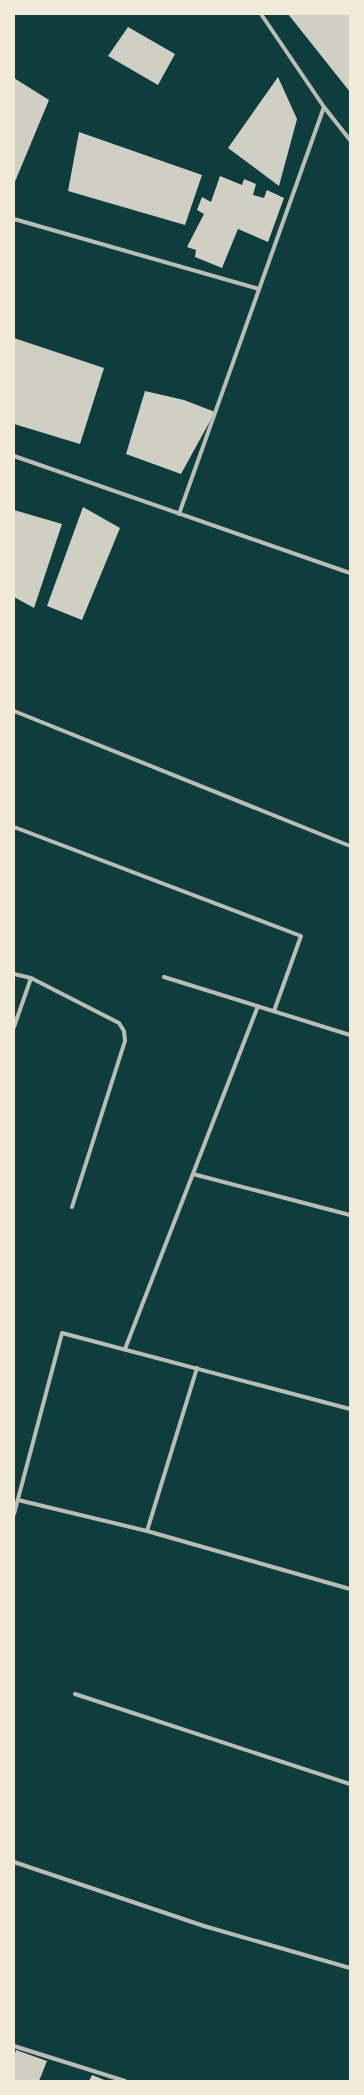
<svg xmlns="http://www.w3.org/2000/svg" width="364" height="2095" font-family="'Work Sans',sans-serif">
  <rect width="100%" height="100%" fill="#0f3d3e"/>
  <g fill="#cfcfc3">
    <polygon points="288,14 350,14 350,92"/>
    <polygon points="128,27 175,54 158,85 108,56"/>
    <polygon points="278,77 297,119 279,186 228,148"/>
    <polygon points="14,78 49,100 14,184"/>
    <polygon points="79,132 202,175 185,225 68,191"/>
    <polygon points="220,176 242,185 244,179 256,184 253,195 264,198 267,190 284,198 268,242 238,229 222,268 195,257 196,250 187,247 204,214 197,210 202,197 211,202"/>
    <polygon points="14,338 104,368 80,444 14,424"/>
    <polygon points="145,391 184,400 215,412 181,474 126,454"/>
    <polygon points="83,507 120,528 82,620 47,606"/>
    <polygon points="14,510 62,524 34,608 14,597"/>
    <polygon points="16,2050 47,2061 39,2081 14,2081 14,2057"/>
    <polygon points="92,2075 107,2081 89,2081"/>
  </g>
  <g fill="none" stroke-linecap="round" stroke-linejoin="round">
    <g stroke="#b8beb3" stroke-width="4">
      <polyline points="261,14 324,107 350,140"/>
      <polyline points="14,219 259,289"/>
      <polyline points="14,456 350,573"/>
      <polyline points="179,514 324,107"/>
      <polyline points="14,711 350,846"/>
      <polyline points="14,827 301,936 274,1011"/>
      <polyline points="14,974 31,978 14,1027"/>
      <polyline points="164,977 350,1035"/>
      <polyline points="31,978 119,1023 124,1031 125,1041 72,1207"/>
      <polyline points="193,1174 350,1215"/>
      <polyline points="125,1349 258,1006"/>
      <polyline points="18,1500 147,1531 350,1589"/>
      <polyline points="14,1514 62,1333 350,1409"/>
      <polyline points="147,1531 197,1368"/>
      <polyline points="75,1694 350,1784"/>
      <polyline points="14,1862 204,1926 350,1968"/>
      <polyline points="14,2046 125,2081"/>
    </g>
  </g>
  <rect width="364" height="2095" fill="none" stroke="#f1e9da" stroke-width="30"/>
</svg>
